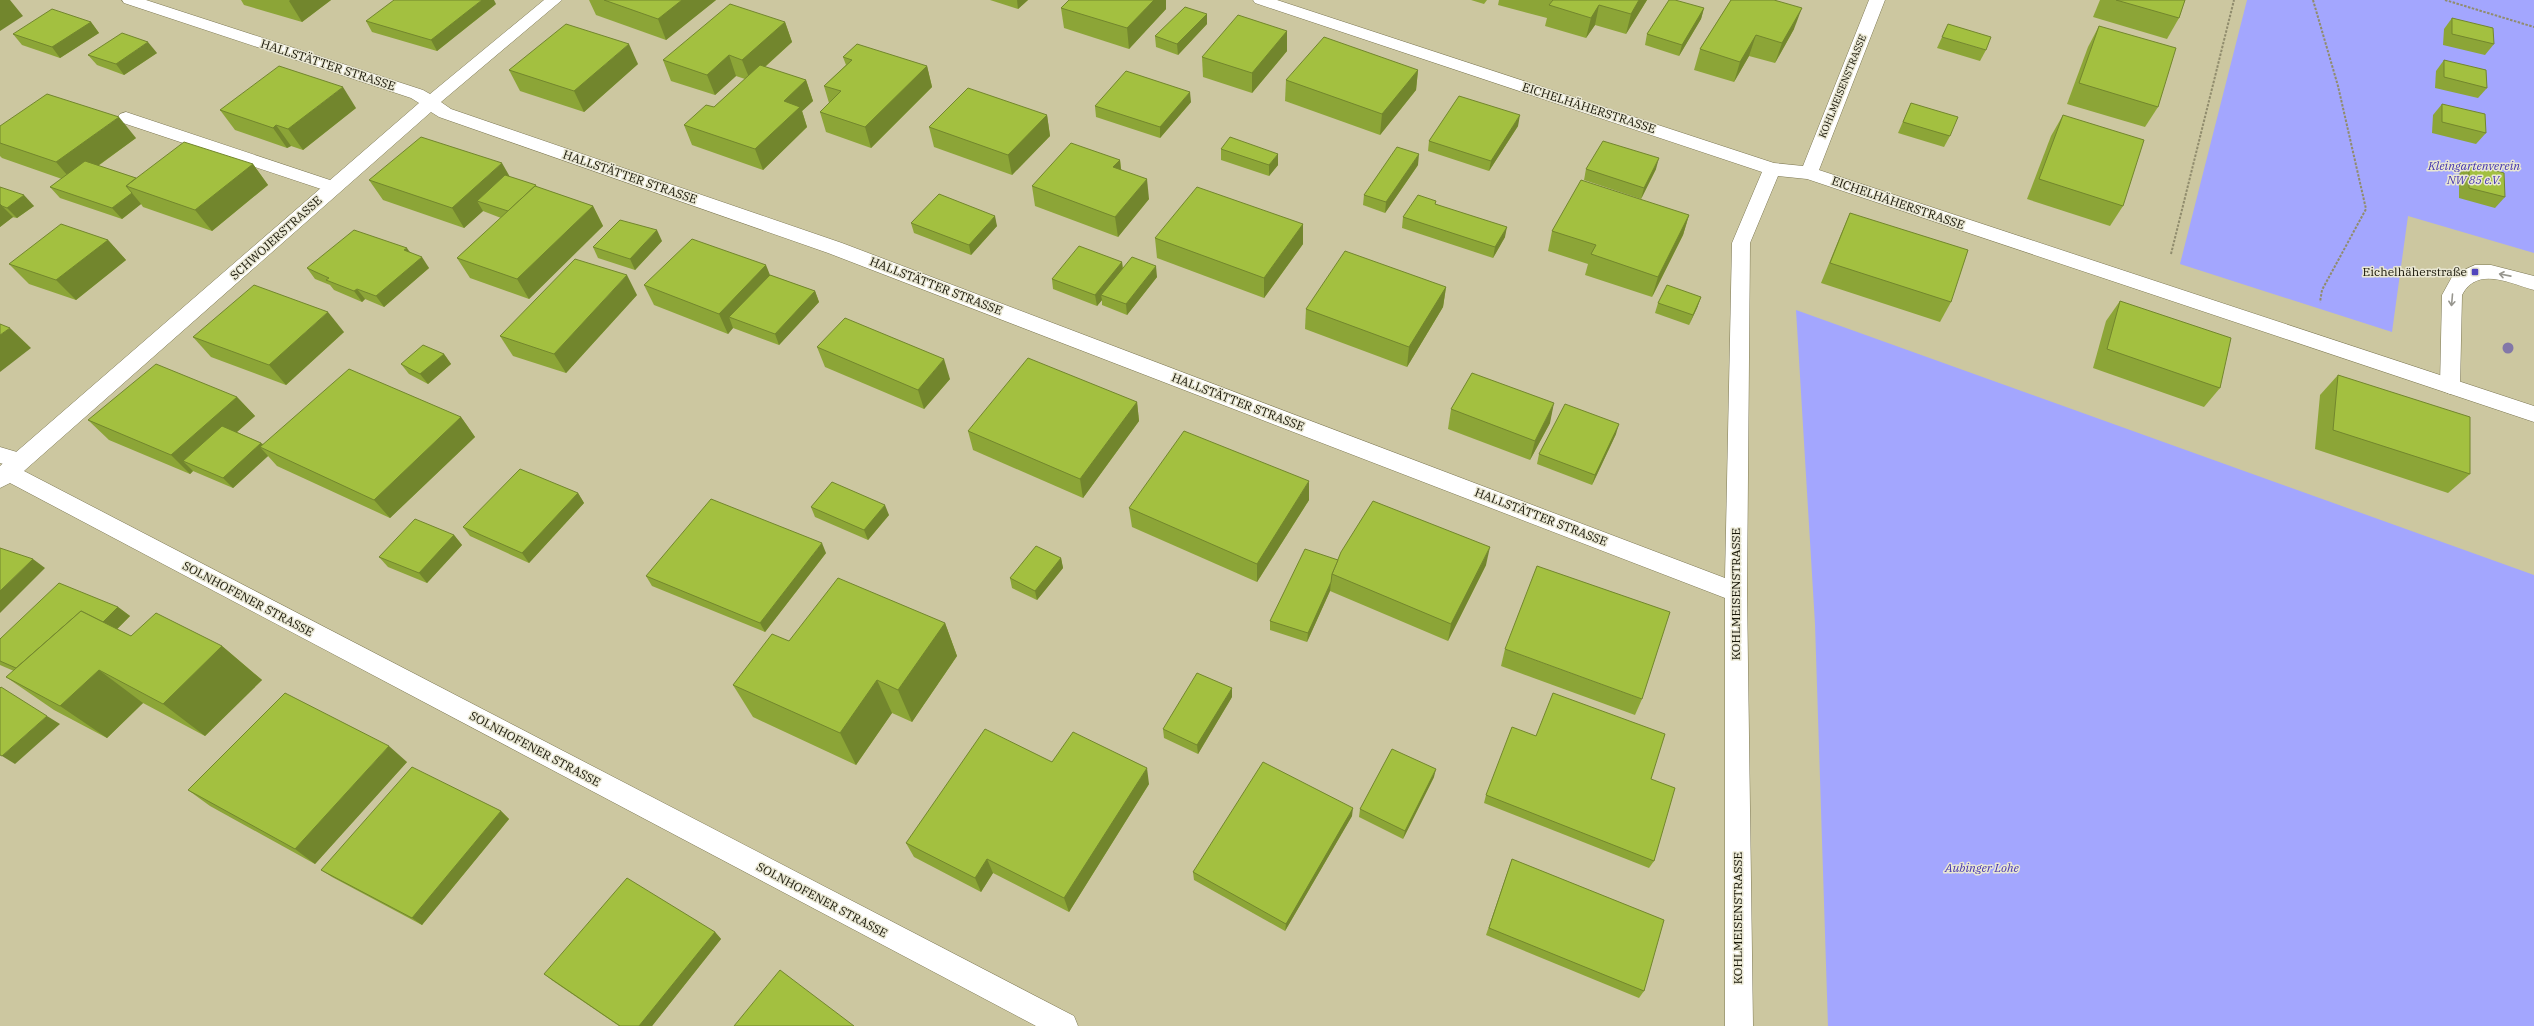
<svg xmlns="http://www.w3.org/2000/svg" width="2534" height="1026" font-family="'IBM Plex Serif',serif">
  <rect width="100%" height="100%" fill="#ccc7a0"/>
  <g fill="#a3a6fe">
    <polygon points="2247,0 2534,0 2534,253 2408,216 2392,332 2180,264"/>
    <polygon points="1796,310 2534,575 2534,1026 1828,1026 1815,624"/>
  </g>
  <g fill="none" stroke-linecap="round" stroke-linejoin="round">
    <g stroke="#7d7854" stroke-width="1">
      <g id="service">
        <polygon points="126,112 339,183 342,187 339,191 333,193 120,122 117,118 120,114"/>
        <path d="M2475,265H2491L2534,276V290C2509,283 2477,266 2462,295L2460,386L2457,391L2450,394L2443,391L2440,386L2442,295L2453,275Z"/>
        <polygon points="0,447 27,455 30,461 27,467 19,469 0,463"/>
      </g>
    </g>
    <g stroke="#7d7854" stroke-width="1">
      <polygon id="minor" points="122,0 146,0 423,90 430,94 544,0 562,0 441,102 451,109 842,243 1725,578 1732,243 1762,172 1255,3 1253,0 1277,0 1774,163 1803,166 1869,0 1885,0 1819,170 2534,406 2534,422 1807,179 1778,176 1750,243 1747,592 1753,1026 1725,1026 1725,598 828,253 439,117 431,112 24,471 1074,1016 1078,1026 1036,1026 10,483 0,488 0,466 419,103 411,98 124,3"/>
    </g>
    <g stroke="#908c6d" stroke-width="2" stroke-dasharray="2.5 1.5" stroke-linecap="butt">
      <polyline points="2313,0 2338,86 2366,209 2322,290 2320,302"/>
      <polyline points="2445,0 2534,27"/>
      <polyline points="2171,254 2234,0"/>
    </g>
    <use href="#service" fill="#fff" fill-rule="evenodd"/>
    <use href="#minor" fill="#fff" fill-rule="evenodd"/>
  </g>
  <circle fill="#8277a8" cx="2508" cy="348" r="5.5"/>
  <g fill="#8ca537">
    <polygon points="241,0 331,0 302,22 244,5"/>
    <polygon points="589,0 716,0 666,40 596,15"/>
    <polygon points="990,0 1028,0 1018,9"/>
    <polygon points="1471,0 1487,0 1484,4"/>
    <polygon points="1499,0 1647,0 1626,34 1595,25 1586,38 1545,26 1547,18 1498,5"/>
    <polygon points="1731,0 1794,29 1775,63 1749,56 1734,82 1694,70 1700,49"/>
    <polygon points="2100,0 2185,0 2179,18 2167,39 2093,17"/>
    <polygon points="496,4 437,51 372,32 366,21"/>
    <polygon points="1061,8 1166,9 1129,49 1064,28"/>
    <polygon points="1704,8 1701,19 1679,56 1645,45 1647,34"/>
    <polygon points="2452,18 2494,44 2485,55 2443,45 2444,29"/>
    <polygon points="91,22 99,33 60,58 22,45 13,34"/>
    <polygon points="785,22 792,42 765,67 806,80 813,101 802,111 807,127 763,170 692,145 684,125 714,107 745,79 736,76 715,95 671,81 663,60"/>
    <polygon points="1207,24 1178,55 1156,47 1155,36"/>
    <polygon points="2099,26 2158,107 2145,127 2067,104 2088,47"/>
    <polygon points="1287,31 1287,51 1252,93 1203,77 1202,57"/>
    <polygon points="1942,37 1986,50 1980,61 1937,48"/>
    <polygon points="157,53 124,75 97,65 88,55"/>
    <polygon points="843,57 927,66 932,87 871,148 826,132 820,112 829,103 824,86 846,65"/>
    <polygon points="2444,60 2487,88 2478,98 2435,88 2436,71"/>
    <polygon points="638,64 584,112 520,91 509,70"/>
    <polygon points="1418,70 1416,90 1380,135 1285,101 1286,80"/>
    <polygon points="1191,102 1160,138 1096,117 1095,106"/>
    <polygon points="1911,103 1950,136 1944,147 1898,133"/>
    <polygon points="2442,104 2486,133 2476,144 2432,133 2433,115"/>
    <polygon points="356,108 303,150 291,146 287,148 235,130 220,110"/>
    <polygon points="1047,115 1050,136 1012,175 934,147 929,127"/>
    <polygon points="2063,115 2123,206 2110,226 2027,199 2051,136"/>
    <polygon points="0,126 136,138 98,166 136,178 253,164 268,185 212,231 143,207 141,204 122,219 60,198 50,187 62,179 2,158 0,156"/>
    <polygon points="1518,126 1489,171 1428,151 1429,141"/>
    <polygon points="1221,149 1278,165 1269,176 1221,160"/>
    <polygon points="1120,160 1121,169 1149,199 1118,237 1035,206 1032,186"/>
    <polygon points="2469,163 2505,197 2495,208 2459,198 2459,174"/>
    <polygon points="1418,165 1385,213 1363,205 1364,195"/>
    <polygon points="1586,169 1656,169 1641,199 1584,180"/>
    <polygon points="510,177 536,185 537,187 593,206 603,226 529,299 470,278 457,258 501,218 483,211 464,228 383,200 369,180"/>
    <polygon points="0,187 34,206 17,218 12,217 13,217 0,227"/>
    <polygon points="1436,204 1505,237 1493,258 1402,228 1403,217"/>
    <polygon points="1850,213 1951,302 1940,322 1821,283 1841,234"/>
    <polygon points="1689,215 1683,235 1652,297 1585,275 1588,264 1548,251 1552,231"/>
    <polygon points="911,223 997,226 971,255 914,233"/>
    <polygon points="1303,224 1303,244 1264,298 1157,258 1155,238"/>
    <polygon points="108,240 126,260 76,300 29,284 9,264"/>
    <polygon points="662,241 635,270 598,258 593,247"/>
    <polygon points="410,252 429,268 384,307 365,299 362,302 334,290 330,285 315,279 307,268"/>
    <polygon points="1122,262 1123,269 1157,277 1127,315 1102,305 1102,300 1097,306 1053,289 1052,279"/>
    <polygon points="770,275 815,291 819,302 779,345 733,328 728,334 654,305 644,285"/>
    <polygon points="1446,287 1443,307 1407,367 1305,329 1306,309"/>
    <polygon points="637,295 566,373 513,356 500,336"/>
    <polygon points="1701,297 1697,308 1689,325 1655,313 1658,303"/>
    <polygon points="2120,301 2220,388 2204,407 2093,368 2106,321"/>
    <polygon points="344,332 286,385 211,357 193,337"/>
    <polygon points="817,347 950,379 924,409 825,367"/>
    <polygon points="444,354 451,364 428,384 409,374 401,364"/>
    <polygon points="2338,375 2470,474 2448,493 2315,449 2320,395"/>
    <polygon points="237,397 255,416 237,432 261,443 263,444 461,417 475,437 390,518 277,466 268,456 233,488 193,471 190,474 109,440 88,420"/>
    <polygon points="1137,402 1139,421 1083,498 973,450 968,431"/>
    <polygon points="1451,409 1550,423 1530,460 1448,429"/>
    <polygon points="1616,434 1592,485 1537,464 1539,454"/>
    <polygon points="578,493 584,503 529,563 470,536 463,527"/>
    <polygon points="1309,500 1257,582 1132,527 1129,508"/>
    <polygon points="811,507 889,515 868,540 815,517"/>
    <polygon points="454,535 462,545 427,583 388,567 379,557"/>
    <polygon points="826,553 765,632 652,586 646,576"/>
    <polygon points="1061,558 1063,568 1037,600 1012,588 1010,578"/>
    <polygon points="1338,560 1486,565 1448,641 1330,591 1307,642 1270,630 1270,621"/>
    <polygon points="118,607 130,616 117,629 131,636 222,646 262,680 205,736 143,703 107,738 54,710 6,677 14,671 0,665 0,639"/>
    <polygon points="945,623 957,656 912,722 892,713 856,765 753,717 733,685 789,641"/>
    <polygon points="1505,649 1642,699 1635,715 1501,666"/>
    <polygon points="1232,697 1198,754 1164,738 1163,729"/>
    <polygon points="1536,736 1651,779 1654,861 1649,868 1484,803 1486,795"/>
    <polygon points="407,762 315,864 210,806 188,790"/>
    <polygon points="1052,762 1149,784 1069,912 993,873 981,892 914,857 906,843"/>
    <polygon points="1434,777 1403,839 1359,817 1360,809"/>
    <polygon points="501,811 509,819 422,925 332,877 321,870"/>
    <polygon points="1352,816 1285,931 1194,880 1193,872"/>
    <polygon points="1512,859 1644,991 1639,998 1486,935"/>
    <polygon points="715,932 721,939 652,1026 619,1026 553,981 544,974"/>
  </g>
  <g fill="#72862d">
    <polygon points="0,0 10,0 23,16 0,31"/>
    <polygon points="290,0 331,0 302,22 289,1"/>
    <polygon points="482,0 494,0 496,4 437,51 431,40"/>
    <polygon points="682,0 716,0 666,40 658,19"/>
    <polygon points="1017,0 1028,0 1018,9"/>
    <polygon points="1154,0 1166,0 1166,9 1129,49 1127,28"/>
    <polygon points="1639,0 1647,0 1626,34 1631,14"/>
    <polygon points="1599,5 1595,25 1586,38 1591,18"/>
    <polygon points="1704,8 1701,19 1679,56 1682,45"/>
    <polygon points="1802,8 1794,29 1775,63 1782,43"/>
    <polygon points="1207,14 1207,24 1178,55 1177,44"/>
    <polygon points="91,22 99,33 60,58 52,47"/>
    <polygon points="785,22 792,42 750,80 742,60"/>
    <polygon points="1287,31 1287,51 1252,93 1252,73"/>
    <polygon points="1756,35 1749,56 1734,82 1740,62"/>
    <polygon points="148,42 157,53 124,75 116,64"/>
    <polygon points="629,44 638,64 584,112 574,91"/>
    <polygon points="729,55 736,76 715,95 707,75"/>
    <polygon points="927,66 932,87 871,148 865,127"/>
    <polygon points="1418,70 1416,90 1380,135 1382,114"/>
    <polygon points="806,80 813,101 802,111 807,127 763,170 755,149 784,101"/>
    <polygon points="343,87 356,108 303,150 288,129"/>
    <polygon points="1190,92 1191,102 1160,138 1160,127"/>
    <polygon points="1047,115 1050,136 1012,175 1008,155"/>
    <polygon points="1520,115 1518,126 1489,171 1491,161"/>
    <polygon points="119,117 136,138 74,183 56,162"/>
    <polygon points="276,125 291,146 287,148 273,128"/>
    <polygon points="1278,154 1278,165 1269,176 1269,165"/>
    <polygon points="1419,154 1418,165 1385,213 1386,202"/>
    <polygon points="1659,158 1656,169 1641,199 1644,188"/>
    <polygon points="1120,160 1122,181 1113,167"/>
    <polygon points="502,163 514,184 477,201 483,211 464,228 452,208"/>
    <polygon points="253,164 268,185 212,231 195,210"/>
    <polygon points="1147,179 1149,199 1118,237 1115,217"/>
    <polygon points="132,193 141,204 122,219 112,208"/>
    <polygon points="24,195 34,206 17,218 7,208"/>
    <polygon points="0,204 13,217 0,227"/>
    <polygon points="593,206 603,226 529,299 517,279"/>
    <polygon points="1689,215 1683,235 1652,297 1658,277"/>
    <polygon points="995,216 997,226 971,255 969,245"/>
    <polygon points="1303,224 1303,244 1264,298 1264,278"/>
    <polygon points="1507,227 1505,237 1493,258 1495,247"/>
    <polygon points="657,230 662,241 635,270 630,259"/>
    <polygon points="108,240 126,260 76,300 56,280"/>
    <polygon points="407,248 414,258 404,250"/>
    <polygon points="422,257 429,268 384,307 376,296"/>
    <polygon points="1122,262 1123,273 1101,295 1102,300 1097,306 1095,295"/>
    <polygon points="766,265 774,285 729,317 733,328 728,334 719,314"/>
    <polygon points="1156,266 1157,277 1127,315 1126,304"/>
    <polygon points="627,275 637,295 566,373 554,354"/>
    <polygon points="1446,287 1443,307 1407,367 1409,347"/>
    <polygon points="357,289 365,299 362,302 354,291"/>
    <polygon points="815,291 819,302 779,345 775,334"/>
    <polygon points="1701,297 1697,308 1689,325 1693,315"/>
    <polygon points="328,312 344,332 286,385 269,365"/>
    <polygon points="10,328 31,348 0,372 0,335"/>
    <polygon points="444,354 451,364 428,384 420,374"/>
    <polygon points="944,359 950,379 924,409 918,390"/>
    <polygon points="237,397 255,416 197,467 183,461 193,471 190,474 171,455"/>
    <polygon points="1137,402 1139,421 1083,498 1080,479"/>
    <polygon points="1554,403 1550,423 1530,460 1535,441"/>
    <polygon points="461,417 475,437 390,518 374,500"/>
    <polygon points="1619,424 1616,434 1592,485 1595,475"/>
    <polygon points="261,443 270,451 260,447 268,456 233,488 223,478"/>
    <polygon points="1309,481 1309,500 1257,582 1257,564"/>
    <polygon points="578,493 584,503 529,563 522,553"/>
    <polygon points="885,505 889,515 868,540 864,530"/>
    <polygon points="454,535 462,545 427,583 419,573"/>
    <polygon points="822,543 826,553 765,632 760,623"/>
    <polygon points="1490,547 1486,565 1448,641 1451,624"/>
    <polygon points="1061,558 1063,568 1037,600 1035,591"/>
    <polygon points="33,559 45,568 0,613 0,591"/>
    <polygon points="1331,582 1330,591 1307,642 1308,633"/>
    <polygon points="118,607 130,616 58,689 45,680"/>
    <polygon points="945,623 957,656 912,722 898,690"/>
    <polygon points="222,646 262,680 205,736 163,704"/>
    <polygon points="99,670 143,703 107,738 60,706"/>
    <polygon points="877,680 892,713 856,765 840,733"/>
    <polygon points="1232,688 1232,697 1198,754 1197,745"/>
    <polygon points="47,716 60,724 15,764 2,756"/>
    <polygon points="389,746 407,762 315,864 295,849"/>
    <polygon points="1147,768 1149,784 1069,912 1064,898"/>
    <polygon points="1436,769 1434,777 1403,839 1405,831"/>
    <polygon points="1353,808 1352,816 1285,931 1286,924"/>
    <polygon points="501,811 509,819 422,925 412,918"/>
    <polygon points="987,859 993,873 981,892 975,878"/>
    <polygon points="715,932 721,939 652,1026 639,1026"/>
  </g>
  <g fill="#a3c040" stroke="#72862d">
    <polygon points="394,0 482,0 431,40 366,21"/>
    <polygon points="604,0 682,0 658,19"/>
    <polygon points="1069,0 1154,0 1127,28 1061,8"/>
    <polygon points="1553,0 1639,0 1631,14 1599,5 1591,18 1549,5"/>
    <polygon points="1669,0 1675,0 1704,8 1682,45 1647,34"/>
    <polygon points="1731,0 1774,0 1802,8 1782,43 1756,35 1740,62 1700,49"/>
    <polygon points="2116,0 2185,0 2179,18"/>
    <polygon points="730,4 785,22 742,60 729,55 707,75 663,60"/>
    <polygon points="1185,7 1207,14 1177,44 1155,36"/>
    <polygon points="52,9 91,22 52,47 13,34"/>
    <polygon points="1238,15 1287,31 1252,73 1202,57"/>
    <polygon points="2452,18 2493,28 2494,44 2452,34"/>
    <polygon points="566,24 629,44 574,91 509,70"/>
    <polygon points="1948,24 1991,37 1986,50 1942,37"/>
    <polygon points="2099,26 2176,48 2158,107 2079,83"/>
    <polygon points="122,33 148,42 116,64 88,55"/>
    <polygon points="1324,37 1418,70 1382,114 1286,80"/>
    <polygon points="857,44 927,66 865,127 820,112 841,91 824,86 852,60 843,57"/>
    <polygon points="2444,60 2486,70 2487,88 2444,77"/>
    <polygon points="760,65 806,80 784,101 800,107 755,149 684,125 706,105 714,107"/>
    <polygon points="279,66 343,87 288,129 276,125 273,128 220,110"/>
    <polygon points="1126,71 1190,92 1160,127 1095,106"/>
    <polygon points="968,88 1047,115 1008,155 929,127"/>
    <polygon points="47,94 119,117 56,162 0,143 0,126"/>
    <polygon points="1459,96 1520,115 1491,161 1429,141"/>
    <polygon points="1911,103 1958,117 1950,136 1903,122"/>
    <polygon points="2442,104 2485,114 2486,133 2442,122"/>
    <polygon points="2063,115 2144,140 2123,206 2039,179"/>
    <polygon points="421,137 502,163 452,208 369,180"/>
    <polygon points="1230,137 1278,154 1269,165 1221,149"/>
    <polygon points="1603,141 1659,158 1644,188 1586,169"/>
    <polygon points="184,142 253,164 195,210 126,186"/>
    <polygon points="1071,143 1120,160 1113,167 1147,179 1115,217 1032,186"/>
    <polygon points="1397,147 1419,154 1386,202 1364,195"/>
    <polygon points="85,161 136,178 126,186 132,193 112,208 50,187"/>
    <polygon points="2469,163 2504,173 2505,197 2469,188"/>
    <polygon points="505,175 536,185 508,211 477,201"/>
    <polygon points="1581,180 1689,215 1658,277 1591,254 1596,245 1552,231"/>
    <polygon points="535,186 593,206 517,279 457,258"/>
    <polygon points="0,187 24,195 7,208 2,206 0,204"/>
    <polygon points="1197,187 1303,224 1264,278 1155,238"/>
    <polygon points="939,194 995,216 969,245 911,223"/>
    <polygon points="1418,195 1436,201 1435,204 1507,227 1495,247 1403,217"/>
    <polygon points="1850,213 1968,250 1951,302 1830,263"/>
    <polygon points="620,220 657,230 630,259 593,247"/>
    <polygon points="61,224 108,240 56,280 9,264"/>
    <polygon points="354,230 407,248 404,250 422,257 376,296 357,289 354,291 326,280 329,278 307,268"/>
    <polygon points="692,239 766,265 719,314 644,285"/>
    <polygon points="1079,246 1122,262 1095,295 1052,279"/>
    <polygon points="1345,251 1446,287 1409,347 1306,309"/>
    <polygon points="1132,257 1156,266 1126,304 1101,295"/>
    <polygon points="575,259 627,275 554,354 500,336"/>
    <polygon points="770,275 815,291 775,334 729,317"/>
    <polygon points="254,285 328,312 269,365 193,337"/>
    <polygon points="1667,285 1701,297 1693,315 1658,303"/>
    <polygon points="2120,301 2231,338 2220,388 2107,349"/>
    <polygon points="845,318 944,359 918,390 817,347"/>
    <polygon points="0,324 10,328 0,335"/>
    <polygon points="423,345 444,354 420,374 401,364"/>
    <polygon points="1028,358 1137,402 1080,479 968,431"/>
    <polygon points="156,364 237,397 171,455 88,420"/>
    <polygon points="349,369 461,417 374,500 260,447"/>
    <polygon points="1472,373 1554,403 1535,441 1451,409"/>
    <polygon points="2338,375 2470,417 2470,474 2333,430"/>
    <polygon points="1565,404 1619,424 1595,475 1539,454"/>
    <polygon points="222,426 261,443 223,478 183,461"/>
    <polygon points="1184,431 1309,481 1257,564 1129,508"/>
    <polygon points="520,469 578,493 522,553 463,527"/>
    <polygon points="832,482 885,505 864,530 811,507"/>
    <polygon points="711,499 822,543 760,623 646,576"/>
    <polygon points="1373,501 1490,547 1451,624 1332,574 1341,552"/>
    <polygon points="415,519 454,535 419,573 379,557"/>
    <polygon points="1036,546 1061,558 1035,591 1010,578"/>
    <polygon points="0,548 33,559 0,591"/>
    <polygon points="1305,549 1338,560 1332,574 1331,582 1308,633 1270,621"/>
    <polygon points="1537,566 1670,612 1642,699 1505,649"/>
    <polygon points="838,578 945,623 898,690 877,680 840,733 733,685 772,634 789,641"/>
    <polygon points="59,583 118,607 103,622 81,611 16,668 0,661 0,639"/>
    <polygon points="81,611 131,636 156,613 222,646 163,704 99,670 60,706 6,677"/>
    <polygon points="1197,673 1232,688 1197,745 1163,729"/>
    <polygon points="1,687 47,716 2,756 0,755 0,688"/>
    <polygon points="285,693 389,746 295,849 188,790"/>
    <polygon points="1553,693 1665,734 1651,779 1675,788 1654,861 1486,795 1512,727 1536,736"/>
    <polygon points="985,729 1052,762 1073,732 1147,768 1064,898 987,859 975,878 906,843"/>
    <polygon points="1392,749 1436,769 1405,831 1360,809"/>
    <polygon points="1263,762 1353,808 1286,924 1193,872"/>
    <polygon points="412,767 501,811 412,918 321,870"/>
    <polygon points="1512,859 1664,920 1644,991 1489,928"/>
    <polygon points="627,878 715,932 639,1026 620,1026 544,974"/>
    <polygon points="780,970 854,1026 734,1026"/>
  </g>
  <defs><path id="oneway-shaft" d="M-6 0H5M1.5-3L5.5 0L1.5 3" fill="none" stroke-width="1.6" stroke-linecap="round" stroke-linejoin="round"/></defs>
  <g stroke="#97968f">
    <use href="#oneway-shaft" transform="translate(2505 275) rotate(-169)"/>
    <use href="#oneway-shaft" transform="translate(2452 300) rotate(95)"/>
  </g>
  <rect fill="#5146bd" stroke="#e9e7d3" stroke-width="1.5" x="2471" y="268" width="8" height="8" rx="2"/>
  <g text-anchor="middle" stroke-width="3" stroke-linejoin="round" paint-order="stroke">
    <g font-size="10" fill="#171507" stroke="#e9e7d3">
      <text transform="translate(1842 86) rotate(-68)" y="4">KOHLMEISENSTRASSE</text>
    </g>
    <g font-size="12" fill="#171507" stroke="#e9e7d3">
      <text transform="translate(328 65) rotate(18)" y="4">HALLSTÄTTER STRASSE</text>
      <text transform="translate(1589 108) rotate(18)" y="4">EICHELHÄHERSTRASSE</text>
      <text transform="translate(630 177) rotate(19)" y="4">HALLSTÄTTER STRASSE</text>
      <text transform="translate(1898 203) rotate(19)" y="4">EICHELHÄHERSTRASSE</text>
      <text transform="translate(276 238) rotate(-42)" y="4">SCHWOJERSTRASSE</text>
      <text transform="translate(936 286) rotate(21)" y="4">HALLSTÄTTER STRASSE</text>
      <text transform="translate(1238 402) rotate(21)" y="4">HALLSTÄTTER STRASSE</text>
      <text transform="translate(1541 517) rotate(21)" y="4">HALLSTÄTTER STRASSE</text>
      <text transform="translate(1736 594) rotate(-90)" y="4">KOHLMEISENSTRASSE</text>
      <text transform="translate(248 599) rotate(28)" y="4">SOLNHOFENER STRASSE</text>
      <text transform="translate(535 749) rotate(28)" y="4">SOLNHOFENER STRASSE</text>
      <text transform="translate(822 900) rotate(28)" y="4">SOLNHOFENER STRASSE</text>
      <text transform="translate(1738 918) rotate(-90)" y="4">KOHLMEISENSTRASSE</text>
    </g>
    <g font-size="12" font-style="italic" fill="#4535af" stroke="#e9e7d3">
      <text x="2474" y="170">Kleingartenverein<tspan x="2474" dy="14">NW 85 e.V.</tspan></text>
      <text x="1982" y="872">Aubinger Lohe</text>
    </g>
    <g font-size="12" fill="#171507" stroke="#e9e7d3" text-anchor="end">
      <text x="2467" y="276">Eichelhäherstraße</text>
    </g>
  </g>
</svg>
